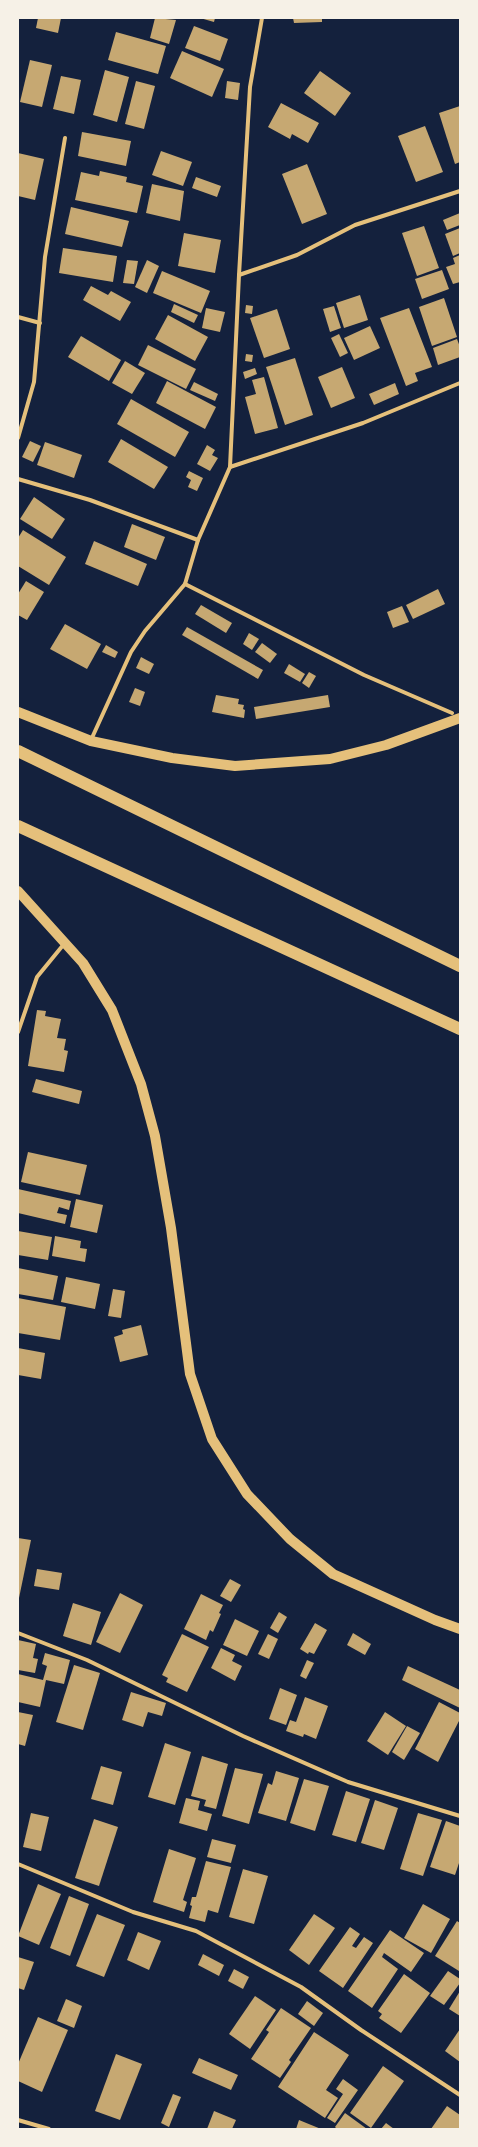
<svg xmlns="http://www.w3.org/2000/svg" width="478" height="2147" font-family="Helvetica,sans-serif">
  <rect width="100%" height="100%" fill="#14213d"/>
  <g fill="#c6a872">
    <polygon points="38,18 61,18 58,33 36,28"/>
    <polygon points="155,18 176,20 169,44 150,38"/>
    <polygon points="200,18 215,18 214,22"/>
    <polygon points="293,18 322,18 322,22 294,23"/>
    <polygon points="194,26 228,39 220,61 185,48"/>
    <polygon points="116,32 166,46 158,74 108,60"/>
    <polygon points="182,51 224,69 212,97 170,78"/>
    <polygon points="30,60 52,65 42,107 20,102"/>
    <polygon points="105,70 129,77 117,122 93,115"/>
    <polygon points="320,71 351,93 335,116 304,93"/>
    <polygon points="61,76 81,80 74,114 53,109"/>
    <polygon points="136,81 155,86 144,129 125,124"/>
    <polygon points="227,81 240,83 238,100 225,98"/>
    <polygon points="281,103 319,123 308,143 292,134 290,139 268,127"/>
    <polygon points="460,106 460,162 455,164 439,113"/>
    <polygon points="425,126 443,172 416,182 398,136"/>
    <polygon points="82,132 131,141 126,166 78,156"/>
    <polygon points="161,151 192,162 183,186 152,175"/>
    <polygon points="18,153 44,159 35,200 18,196"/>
    <polygon points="307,164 327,214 302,224 282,174"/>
    <polygon points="100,171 127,177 126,182 143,186 137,213 75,200 81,172 99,176"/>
    <polygon points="196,177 221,186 217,197 192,188"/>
    <polygon points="152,184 184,191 180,221 146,213"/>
    <polygon points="71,207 129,221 122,247 65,234"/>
    <polygon points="460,213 460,225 447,230 443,220"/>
    <polygon points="424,226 439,268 417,276 402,233"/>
    <polygon points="460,228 460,253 453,256 445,234"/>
    <polygon points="184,233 221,240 215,273 178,266"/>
    <polygon points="63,248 117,256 113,282 59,273"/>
    <polygon points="460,255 460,282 453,284 446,267 455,264 453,258"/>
    <polygon points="127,260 138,261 134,284 123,283"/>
    <polygon points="147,260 159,266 147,293 135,287"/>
    <polygon points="442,270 449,289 422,299 415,279"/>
    <polygon points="162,271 210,291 201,313 153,293"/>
    <polygon points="91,286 108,295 111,291 131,302 120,321 83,300"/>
    <polygon points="360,295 368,320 344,328 336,303"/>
    <polygon points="444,298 457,337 432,346 419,307"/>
    <polygon points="174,304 198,315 194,323 171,312"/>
    <polygon points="246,305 253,306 252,314 245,313"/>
    <polygon points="334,306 341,328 330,332 323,309"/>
    <polygon points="206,308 225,312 220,332 202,328"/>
    <polygon points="409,308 432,367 415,373 418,381 406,386 380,318"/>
    <polygon points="277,309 290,349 264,358 250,318"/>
    <polygon points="168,315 208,337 195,361 155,339"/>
    <polygon points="370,326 380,348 354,360 344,338"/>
    <polygon points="339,334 348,353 340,357 331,338"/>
    <polygon points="81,336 121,360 109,381 68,357"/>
    <polygon points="457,339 460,347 460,357 438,365 433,348"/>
    <polygon points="148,345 196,369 186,389 138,365"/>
    <polygon points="246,354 253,355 252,362 245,361"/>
    <polygon points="295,358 313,415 285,425 266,367"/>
    <polygon points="125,361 145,373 132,394 112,383"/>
    <polygon points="342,367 355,398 331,408 318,377"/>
    <polygon points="255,368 257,374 245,379 243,372"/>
    <polygon points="264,377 278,428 255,434 245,397 256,394 252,380"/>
    <polygon points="167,381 216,407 205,429 156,403"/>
    <polygon points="194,382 218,394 215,401 190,390"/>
    <polygon points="395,383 399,394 374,405 369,394"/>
    <polygon points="131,399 189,432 175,457 117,424"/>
    <polygon points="121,439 168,467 154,489 108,462"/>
    <polygon points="30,441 41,446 33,462 22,457"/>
    <polygon points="45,442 82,455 74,478 37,465"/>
    <polygon points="207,445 215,450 212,455 218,458 210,471 197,464"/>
    <polygon points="189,471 203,478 197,491 188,487 191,480 186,477"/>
    <polygon points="34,497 65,519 52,539 20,519"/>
    <polygon points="132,524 165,537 156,560 124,547"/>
    <polygon points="23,530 66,557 49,585 18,566 18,538"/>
    <polygon points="94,541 147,564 138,586 85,564"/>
    <polygon points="26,581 44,592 27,620 18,615 18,594"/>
    <polygon points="438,589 445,604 413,619 406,605"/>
    <polygon points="201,605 232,623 226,633 195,614"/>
    <polygon points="402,606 409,622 393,628 387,612"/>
    <polygon points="65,624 101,644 87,669 50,649"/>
    <polygon points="187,627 263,670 258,679 182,635"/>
    <polygon points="249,633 259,639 252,650 243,644"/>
    <polygon points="262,643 277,654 270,663 255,652"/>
    <polygon points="106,645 118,652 115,658 102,652"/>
    <polygon points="141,657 154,664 149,674 136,668"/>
    <polygon points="289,664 305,674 300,682 284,673"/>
    <polygon points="309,672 316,676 309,688 302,683"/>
    <polygon points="135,688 145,692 140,706 129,702"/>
    <polygon points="216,695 239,699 238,704 244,705 243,709 245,710 244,718 212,712"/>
    <polygon points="328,695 330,707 256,719 254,707"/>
    <polygon points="37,1010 46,1011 45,1016 61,1019 57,1038 66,1039 64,1050 68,1051 64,1072 28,1066"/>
    <polygon points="36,1079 82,1091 79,1104 32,1092"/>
    <polygon points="28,1152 87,1165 80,1195 21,1182"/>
    <polygon points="18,1189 71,1201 69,1210 59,1207 57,1213 67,1215 65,1224 18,1213"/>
    <polygon points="76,1199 103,1205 97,1233 70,1227"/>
    <polygon points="18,1231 52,1237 48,1260 18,1255"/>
    <polygon points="55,1236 81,1241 80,1248 87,1249 85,1262 52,1256"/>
    <polygon points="18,1268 58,1276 53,1300 18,1294"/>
    <polygon points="66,1277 100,1284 95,1309 61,1302"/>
    <polygon points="113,1289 125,1291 121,1318 108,1316"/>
    <polygon points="18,1298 66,1307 60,1340 18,1333"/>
    <polygon points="141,1325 148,1355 120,1362 114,1337 123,1334 122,1330"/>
    <polygon points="18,1348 45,1353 41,1379 18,1375"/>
    <polygon points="18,1538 31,1540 19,1598 18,1597"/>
    <polygon points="37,1569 62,1573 59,1590 34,1586"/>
    <polygon points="230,1579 241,1585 231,1602 220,1596"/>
    <polygon points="120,1593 143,1605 120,1653 96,1642"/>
    <polygon points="201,1594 223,1605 219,1613 221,1614 213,1632 210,1630 206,1640 184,1629"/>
    <polygon points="73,1603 101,1612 91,1645 63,1636"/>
    <polygon points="279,1612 287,1617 278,1633 270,1628"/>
    <polygon points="235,1619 259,1631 247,1656 223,1645"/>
    <polygon points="315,1623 327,1630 314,1654 309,1652 308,1654 300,1649"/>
    <polygon points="353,1633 371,1644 365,1655 347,1645"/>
    <polygon points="182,1634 209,1647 187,1692 166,1682 168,1678 162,1675"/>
    <polygon points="268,1634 278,1639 269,1659 258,1654"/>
    <polygon points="18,1640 36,1644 33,1658 38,1659 35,1673 18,1670"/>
    <polygon points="221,1648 235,1655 232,1661 242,1666 235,1681 211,1668"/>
    <polygon points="45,1653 70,1660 64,1684 46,1680 40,1707 18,1702 18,1674 43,1680 47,1666 42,1664"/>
    <polygon points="307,1660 314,1663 306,1679 300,1676"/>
    <polygon points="74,1665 100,1673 83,1730 56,1722"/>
    <polygon points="408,1666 460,1690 460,1708 402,1680"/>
    <polygon points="280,1688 297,1695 286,1725 269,1719"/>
    <polygon points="131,1692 166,1703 162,1716 148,1712 143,1727 122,1720"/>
    <polygon points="305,1697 328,1706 316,1739 304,1734 303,1737 286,1731 290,1720 296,1722"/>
    <polygon points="439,1702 460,1713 460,1719 438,1762 415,1749"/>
    <polygon points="18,1712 33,1715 25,1746 18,1744"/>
    <polygon points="385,1712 406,1726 388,1755 367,1741"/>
    <polygon points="407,1726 420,1733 404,1760 392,1752"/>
    <polygon points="165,1743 191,1752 175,1805 148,1797"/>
    <polygon points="202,1756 228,1764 216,1809 204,1806 206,1800 191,1796"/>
    <polygon points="101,1766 122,1772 113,1805 91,1799"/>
    <polygon points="235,1768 263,1774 249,1824 222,1816"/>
    <polygon points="276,1771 299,1778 286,1821 258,1813 268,1783 272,1785"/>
    <polygon points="304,1779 329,1786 315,1831 290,1823"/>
    <polygon points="346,1791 370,1799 356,1842 332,1835"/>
    <polygon points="186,1798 200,1801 198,1810 212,1814 207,1831 179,1823"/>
    <polygon points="375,1800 398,1808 384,1850 361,1843"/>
    <polygon points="31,1813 49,1817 41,1851 23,1847"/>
    <polygon points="418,1813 442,1820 423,1876 400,1869"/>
    <polygon points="94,1819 118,1827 99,1886 75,1878"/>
    <polygon points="446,1821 460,1826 460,1860 455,1875 430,1867"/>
    <polygon points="212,1839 236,1845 231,1863 207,1857"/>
    <polygon points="169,1849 196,1858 183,1900 187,1902 184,1912 153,1902"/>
    <polygon points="206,1861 231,1867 218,1913 208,1910 205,1922 189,1918 192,1906 190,1905 192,1897 196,1897"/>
    <polygon points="243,1869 268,1876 254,1924 229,1917"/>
    <polygon points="38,1884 61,1894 39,1945 18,1936"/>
    <polygon points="69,1896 89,1904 70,1956 50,1948"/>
    <polygon points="423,1904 450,1919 431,1953 404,1938"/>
    <polygon points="97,1914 125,1925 104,1977 76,1966"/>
    <polygon points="314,1914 335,1928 309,1965 289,1950"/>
    <polygon points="457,1921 460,1923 459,1971 435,1956"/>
    <polygon points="350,1927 360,1934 352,1946 356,1948 364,1937 373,1943 343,1988 319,1971"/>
    <polygon points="390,1930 424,1953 411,1972 384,1953 382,1957 398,1969 372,2008 348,1991"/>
    <polygon points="138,1932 161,1941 149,1970 127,1960"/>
    <polygon points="203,1954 224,1965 219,1976 198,1965"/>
    <polygon points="18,1957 34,1962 24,1990 18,1988"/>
    <polygon points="234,1969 249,1977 243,1989 228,1981"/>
    <polygon points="448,1971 460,1979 460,1983 444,2005 430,1996"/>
    <polygon points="404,1974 430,1993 401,2033 379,2018 382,2014 378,2011"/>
    <polygon points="460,1991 460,2016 449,2009"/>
    <polygon points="255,1996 276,2010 250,2049 229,2034"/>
    <polygon points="66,1999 82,2006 74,2028 57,2021"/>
    <polygon points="307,2001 323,2013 314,2026 298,2014"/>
    <polygon points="281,2008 311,2028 289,2060 291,2062 280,2078 251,2059 269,2032 266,2030"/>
    <polygon points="38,2017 68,2030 42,2092 18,2081 18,2064"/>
    <polygon points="460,2029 460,2062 445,2051"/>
    <polygon points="314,2032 349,2055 326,2090 338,2098 325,2118 278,2087"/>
    <polygon points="116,2054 142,2064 120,2120 95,2111"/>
    <polygon points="199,2058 238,2075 231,2090 192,2073"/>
    <polygon points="383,2066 404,2081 371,2128 350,2113"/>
    <polygon points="343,2079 358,2090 335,2123 327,2118 343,2094 336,2089"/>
    <polygon points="173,2094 181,2097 169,2127 161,2123"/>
    <polygon points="447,2106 460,2115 460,2129 431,2129"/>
    <polygon points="214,2111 236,2120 232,2129 207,2129"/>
    <polygon points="345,2113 367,2129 337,2129 335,2127"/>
    <polygon points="299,2120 321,2129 296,2129"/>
    <polygon points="386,2123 394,2129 381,2129"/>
  </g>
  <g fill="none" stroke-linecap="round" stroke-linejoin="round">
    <g stroke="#e5c07b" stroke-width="4">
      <polyline points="239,275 297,255 355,225 460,191"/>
      <polyline points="18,317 40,323"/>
      <polyline points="18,438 34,382 45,257 65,138"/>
      <polyline points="230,467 363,423 460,383"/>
      <polyline points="18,479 90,500 198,540"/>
      <polyline points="185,584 364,675 452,713"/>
      <polyline points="91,740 131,652 145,631 185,584 198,540 230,467 239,275 250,87 262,18"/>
      <polyline points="18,1032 37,977 64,944"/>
      <polyline points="18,1633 87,1660 243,1736 348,1782 460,1816"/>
      <polyline points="18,1864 133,1912 196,1931 301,1987 361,2030 460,2095"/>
      <polyline points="18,2120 49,2129"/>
    </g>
    <g stroke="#e5c07b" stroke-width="10">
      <polyline points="18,712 91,741 172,758 235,766 330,759 386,745 460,718"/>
      <polyline points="18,891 83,963 112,1010 141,1084 155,1136 171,1228 190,1374 212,1439 247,1494 290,1539 333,1574 435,1620 460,1629"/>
    </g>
    <g stroke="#e5c07b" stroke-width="12">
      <polyline points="18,751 460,966"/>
      <polyline points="18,826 460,1029"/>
    </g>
  </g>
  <rect width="478" height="2147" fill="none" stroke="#f6f1e7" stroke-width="38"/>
</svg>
